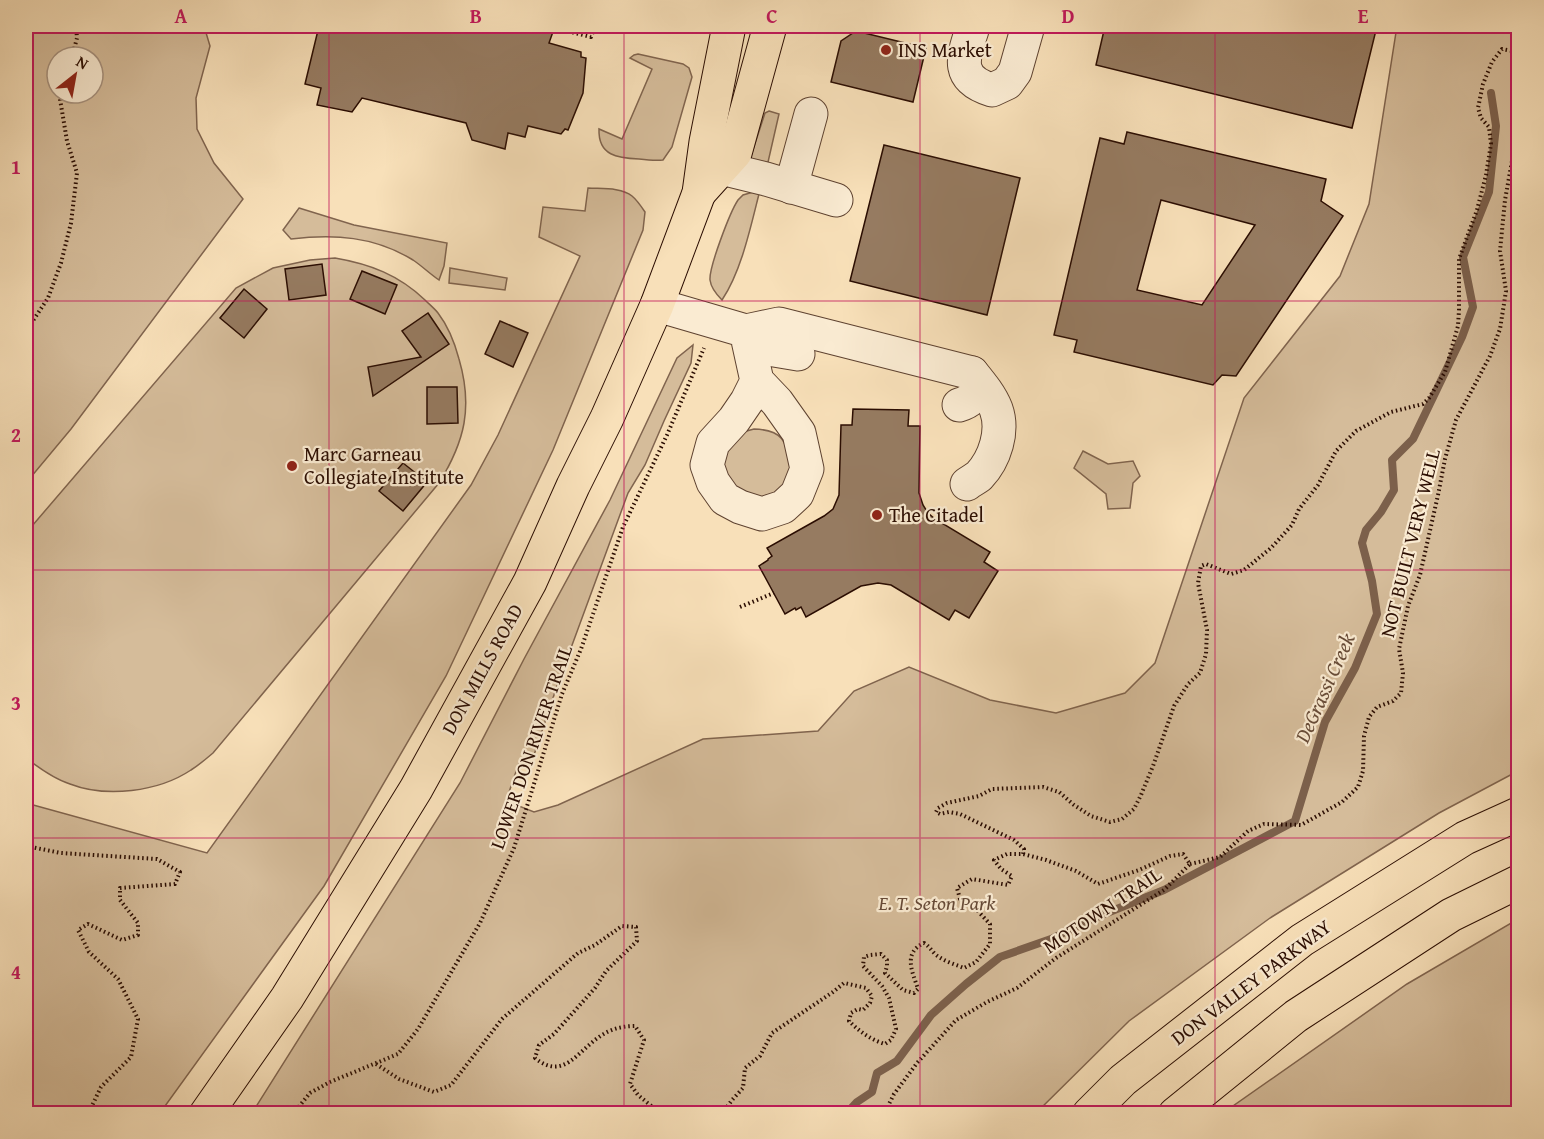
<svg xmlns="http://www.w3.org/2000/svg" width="1544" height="1139" font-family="'Gentium Book Plus',serif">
  <rect width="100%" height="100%" fill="#f8e0b9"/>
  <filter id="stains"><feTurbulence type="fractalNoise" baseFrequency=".00333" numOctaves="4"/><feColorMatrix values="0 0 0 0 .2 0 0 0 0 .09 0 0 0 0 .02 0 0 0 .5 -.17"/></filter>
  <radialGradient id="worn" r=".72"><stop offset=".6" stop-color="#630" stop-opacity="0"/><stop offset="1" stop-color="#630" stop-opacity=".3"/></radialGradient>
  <g fill="#d5bc9a" stroke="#80644e" stroke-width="1.5" fill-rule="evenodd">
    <path d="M26,26H204L210,46L196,98L197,129L214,163L243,199L71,429L26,483ZM57,57H93V93H57Z"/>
    <polygon points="1397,26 1518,26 1518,771 1439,813 1270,918 1129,1021 1036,1113 252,1113 460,783 524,659 610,500 677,358 693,345 691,363 664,421 645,465 628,493 557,686 530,767 519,763 506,801 534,812 558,805 703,739 818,731 854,691 909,667 990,700 1056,713 1125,693 1155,663 1244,398 1340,276 1369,204"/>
    <path d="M638,54L683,64L689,68L692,77L672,147L663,160C655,161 647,160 639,159C618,158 598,156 599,129L622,139L652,69L630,58L634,55Z"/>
    <polygon points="769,111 779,114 766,171 749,162 765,113"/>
    <path d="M588,188C601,189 621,187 632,196C637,200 641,206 645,212L643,230L553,450L446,676L324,886L160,1113H26V803L207,853L471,485L498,435L580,256L539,237L543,207L585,211Z"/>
    <path d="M760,190C751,225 742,270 722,300C716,294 711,288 710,280C709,267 730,212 738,200L743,195Z"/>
    <path d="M299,208L354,225L447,243L444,266L439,280C430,274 422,266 413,260C374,236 334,234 291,239L283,230Z"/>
    <path d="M335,258C370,264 399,275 425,300C429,304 435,309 438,313C448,326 455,344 459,359C473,407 465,441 439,483L213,753C206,759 199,765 191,770C158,792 106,798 70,784C54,779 39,768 26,758V533L236,288L273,268L310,260Z"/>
    <polygon points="450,268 507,278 505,290 449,283"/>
    <path d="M754,429C788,430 786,446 792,473L779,492L757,498L736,491L724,471L723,459L727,448L743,432Z"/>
    <polygon points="1083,451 1108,464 1133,461 1140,476 1133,483 1130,508 1108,509 1106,494 1074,468"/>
    <polygon points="1518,919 1518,1113 1223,1113 1407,984"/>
  </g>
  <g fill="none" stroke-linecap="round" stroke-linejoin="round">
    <polyline stroke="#7c604b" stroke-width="8" points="846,1114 857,1102 872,1092 877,1073 897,1061 931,1015 966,984 1000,957 1051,939 1092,919 1164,890 1295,821 1325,722 1355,668 1377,614 1372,581 1362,543 1366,530 1381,512 1394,490 1392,460 1413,439 1462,337 1473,307 1463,257 1489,192 1496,126 1491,93"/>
  </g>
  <g fill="#967b61" stroke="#2b0d02" stroke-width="1.5" fill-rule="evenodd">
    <polygon points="319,26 555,26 549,43 581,52 581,57 586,58 583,93 568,130 565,129 561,134 528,126 525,137 508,133 505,149 472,140 466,123 362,98 352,112 317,105 321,88 305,84"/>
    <polygon points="1105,26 1377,26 1352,128 1096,65"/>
    <polygon points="856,31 926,48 913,102 831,82 841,41"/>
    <path d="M1127,132L1326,179L1321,201L1343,216L1236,376L1222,375L1213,385L1074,352L1077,340L1054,335L1100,138L1124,144ZM1161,200L1255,225L1202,305L1137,290Z"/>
    <polygon points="884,145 1020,178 987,315 850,281"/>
    <polygon points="322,264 326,295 289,300 285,269"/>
    <polygon points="362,271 397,285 385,314 350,299"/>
    <polygon points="244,289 267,309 244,338 220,318"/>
    <polygon points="428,313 449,344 373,396 368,367 421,357 402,331"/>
    <polygon points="500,321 528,333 513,367 485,354"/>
    <polygon points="427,387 457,387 458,423 427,424"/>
    <polygon points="853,409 909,410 908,426 920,426 919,493 923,505 928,513 935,519 990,552 984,562 998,571 969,618 955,610 949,620 891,585 878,583 861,586 806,617 801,607 796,610 795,608 785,614 759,566 768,560 768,559 772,556 767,548 824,516 833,509 839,495 841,425 852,425"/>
    <polygon points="403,463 427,482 403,511 379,491"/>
  </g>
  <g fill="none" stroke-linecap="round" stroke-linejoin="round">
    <g stroke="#5e4230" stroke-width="35">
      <g id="minor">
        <path d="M972,30C962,59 956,79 992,90L1007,83L1015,72L1028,26"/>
        <polyline points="721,168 766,179 836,200"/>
        <polyline points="791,187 811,114"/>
        <polyline points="657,305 746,331 757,381 747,401 734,420 713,443 707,465 713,482 725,499 740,507 762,514 783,507 797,494 807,469 799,433 777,402 757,381"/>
        <path d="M746,331L779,324L972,373C981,384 991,396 996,409C1004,431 995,459 979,476C975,479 971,481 967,484"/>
        <polyline points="746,331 768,349 798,354"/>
        <path d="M959,405C970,402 974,397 978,387L972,373"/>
      </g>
    </g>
    <g stroke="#2b0d02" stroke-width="35">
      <g id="major">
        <polyline points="699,193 735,153 770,26"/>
        <polyline points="206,1114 287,998 416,789 530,582 573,486 607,418 657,305 699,193 706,142 729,26"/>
      </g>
    </g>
    <g stroke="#2b0d02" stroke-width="35">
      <g id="highway">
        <polyline points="1089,1114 1123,1080 1302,940 1465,838 1518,814"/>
        <polyline points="1175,1114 1296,1016 1451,915 1518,882"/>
      </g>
    </g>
    <g stroke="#2b0d02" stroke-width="4" stroke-dasharray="1.5 3" stroke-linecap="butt">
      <path d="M611,26C625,31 643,29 658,28V26"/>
      <polyline points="555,28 591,37 595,26"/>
      <polyline points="72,57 77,38 76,26"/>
      <polyline points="26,331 48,298 61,263 71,223 77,173 67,141 59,93"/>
      <polyline points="740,607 774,593"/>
      <polyline points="26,846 61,853 157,859 180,872 175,884 120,888 120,900 138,923 138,935 122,940 88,924 78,930 89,952 118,979 138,1019 131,1057 101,1087 88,1114"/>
      <polyline points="1023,854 1024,849 1014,840 960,814 949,812 940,814 936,812 938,808 947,803 979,796 992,789 1043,787 1059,792 1074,805 1091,816 1110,822 1122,819 1134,809 1141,795 1153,766 1174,706 1188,684 1200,673 1206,654 1207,630 1198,583 1201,566 1206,564 1231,574 1244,570 1271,548 1292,525 1299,509 1318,485 1336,451 1356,431 1391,412 1423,404 1429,398 1445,372 1458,326 1459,310 1459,259 1477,210 1486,175 1491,144 1489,127 1481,118 1478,108 1483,84 1492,62 1502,49 1518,52"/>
      <polyline points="1190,864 1220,857 1248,831 1264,824 1301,825 1342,802 1358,787 1363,771 1364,736 1369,717 1377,707 1393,701 1401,693 1403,673 1399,649 1408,606 1420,575 1438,495 1445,459 1456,420 1490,356 1500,329 1506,291 1500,251 1505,200 1512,161 1518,145"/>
      <path d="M376,1064L399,1079L434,1092L451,1085L502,1019L578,953L595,945L622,926L636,927L637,941L606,971L595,988L554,1034L539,1045L535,1058C563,1081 577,1052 599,1037C610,1029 622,1026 635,1026L644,1040L630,1084L638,1095L661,1114"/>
      <polyline points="293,1114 310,1093 330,1082 398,1054 418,1029 480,923 514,848 562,694 581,649 623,527 667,435 704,348"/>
      <path d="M722,1114L732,1100L743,1088L745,1068L760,1056L772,1033L833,992L844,983L866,988L872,996L870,1003L863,1010L858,1009L851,1013L849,1021C859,1031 871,1040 885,1044L891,1040L896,1029L889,998L882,986L863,966L864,957L870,955L881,954L887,960V966L885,973L903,990L914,993L918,989C913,973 902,953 924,943C929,946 931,950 935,954C943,961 954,964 964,968L976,962L990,944V924L975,908L960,899L957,888L972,879L1008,885L1012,876L1001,869L994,860L1007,854H1023L1046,860L1076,871L1098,884L1139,870L1170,856L1183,854L1190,864L1164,890L1056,958L1017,988L987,1002L956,1020L917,1063L894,1094L884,1114"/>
    </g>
    <use href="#minor" stroke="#faebd2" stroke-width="33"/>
    <use href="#major" stroke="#f8e0b9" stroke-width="33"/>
    <use href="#highway" stroke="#f8e0b9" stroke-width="33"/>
  </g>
  <path fill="none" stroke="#c2185b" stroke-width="1.5" stroke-opacity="0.55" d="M329,26V1114M624,26V1114M920,26V1114M1215,26V1114M26,301H1518M26,570H1518M26,838H1518"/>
  <g fill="#8f2418" stroke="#faebd2" stroke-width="2">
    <circle cx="886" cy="50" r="6"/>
    <circle cx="292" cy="466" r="6"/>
    <circle cx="877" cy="515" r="6"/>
  </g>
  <g text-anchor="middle" stroke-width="4.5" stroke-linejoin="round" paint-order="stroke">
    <g font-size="20" fill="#2b0d02" stroke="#faebd2" text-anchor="start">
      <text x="898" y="57">INS Market</text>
      <text x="304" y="461">Marc Garneau<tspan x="304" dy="23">Collegiate Institute</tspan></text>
      <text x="889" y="522">The Citadel</text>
    </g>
    <g font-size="20" fill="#2b0d02" stroke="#faebd2">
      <text transform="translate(1410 543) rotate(-76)" y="7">NOT BUILT VERY WELL</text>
      <text transform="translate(482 669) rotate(-61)" y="7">DON MILLS ROAD</text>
      <text transform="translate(531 747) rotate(-71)" y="7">LOWER DON RIVER TRAIL</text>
      <text transform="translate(1102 910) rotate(-34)" y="7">MOTOWN TRAIL</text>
      <text transform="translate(1251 982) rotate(-37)" y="7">DON VALLEY PARKWAY</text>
    </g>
    <g font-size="20" font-style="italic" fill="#664a37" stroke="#faebd2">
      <text x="937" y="910">E. T. Seton Park</text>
    </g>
    <g font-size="21" font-style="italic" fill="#684c38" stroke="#faebd2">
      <text transform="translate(1325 688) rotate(-66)" y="7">DeGrassi Creek</text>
    </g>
  </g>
  <rect width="1544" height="1139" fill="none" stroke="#f8e0b9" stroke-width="66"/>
  <g transform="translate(75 75) rotate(31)"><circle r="28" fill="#faebd2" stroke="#a7927f" stroke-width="1.5"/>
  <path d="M0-4.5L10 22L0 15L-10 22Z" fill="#8f2418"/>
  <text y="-9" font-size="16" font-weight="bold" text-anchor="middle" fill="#2b0d02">N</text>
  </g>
  <rect x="33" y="33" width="1478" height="1073" fill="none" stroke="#c2185b" stroke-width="2"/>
  <g font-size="20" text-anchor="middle" font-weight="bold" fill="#c2185b">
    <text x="181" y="23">A</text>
    <text x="476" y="23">B</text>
    <text x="772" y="23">C</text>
    <text x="1068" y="23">D</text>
    <text x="1363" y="23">E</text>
    <text x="16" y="174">1</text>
    <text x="16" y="442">2</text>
    <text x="16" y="710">3</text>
    <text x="16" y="979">4</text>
  </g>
  <rect width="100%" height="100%" filter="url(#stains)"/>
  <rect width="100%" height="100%" fill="url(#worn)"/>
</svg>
